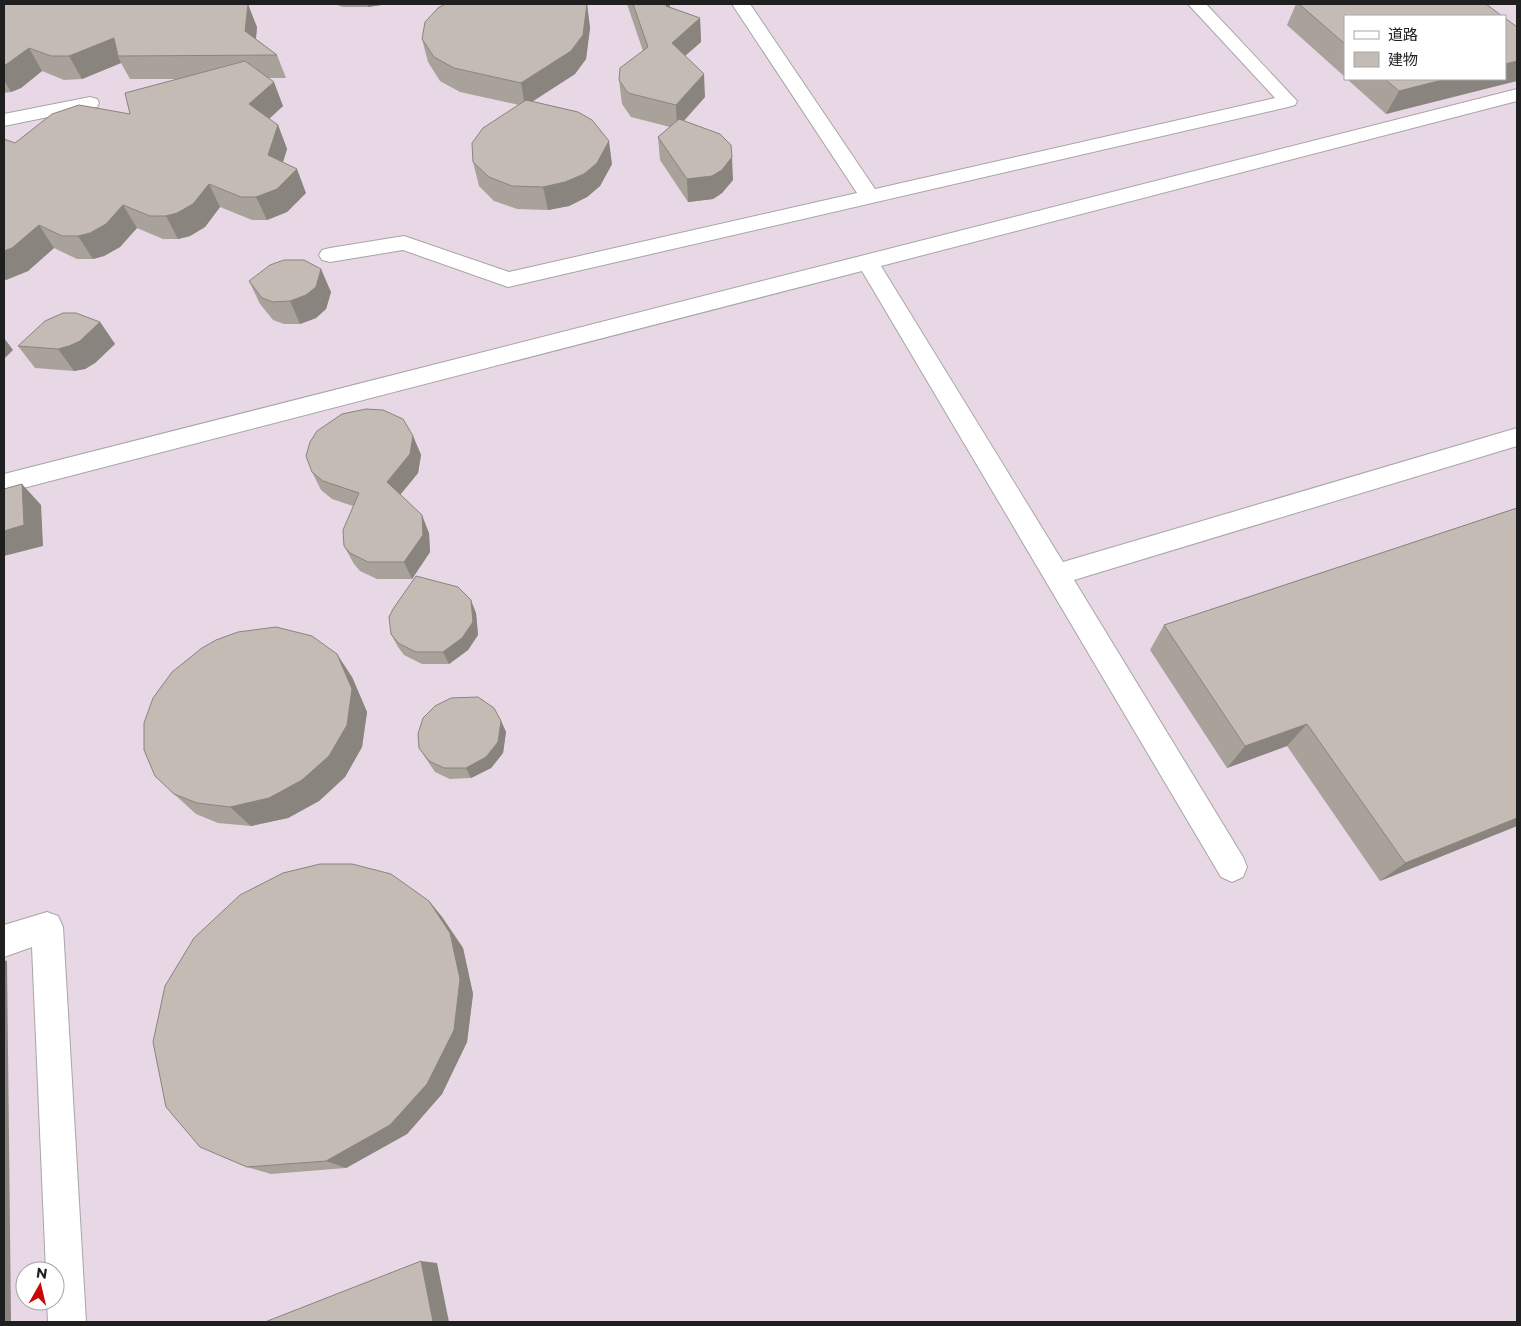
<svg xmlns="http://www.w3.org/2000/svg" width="1521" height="1326" font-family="Montserrat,'Noto Sans JP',sans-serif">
  <rect width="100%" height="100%" fill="#efece5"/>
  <path fill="#e8d7e5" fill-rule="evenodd" d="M4,4H1517V1322H4ZM1345,16H1505V79H1345ZM25,1271H55V1301H25Z"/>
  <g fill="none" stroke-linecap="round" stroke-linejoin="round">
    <g stroke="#a6a6a6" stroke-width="2">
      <g id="minor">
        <polygon points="732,4 750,4 875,189 1275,98 1188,4 1206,4 1297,101 1295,105 1288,107 508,287 403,250 330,262 322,260 319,255 322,250 330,248 404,236 509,272 857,193"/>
        <polygon points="1517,89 1517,101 881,266 1063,562 1517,428 1517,446 1074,580 1243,857 1247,867 1243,877 1232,882 1221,877 862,271 4,493 4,474"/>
        <polygon points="90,97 97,99 99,103 97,107 4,126 4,114"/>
        <polygon points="47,912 58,916 63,927 86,1322 48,1322 47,1301 55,1301 55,1271 46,1271 32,947 4,957 4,925"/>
      </g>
    </g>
    <use href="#minor" fill="#fff" fill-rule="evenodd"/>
  </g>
  <g fill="#a9a29b">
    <polygon points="4,4 257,27 256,39 277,55 286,78 268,78 283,106 269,119 278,125 287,149 283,162 306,193 287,212 267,220 252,220 220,207 205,227 190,236 178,239 163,239 137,228 120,247 104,256 93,259 77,259 54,248 28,271 6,280 4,280 4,139 15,143 130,114 178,79 130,79 121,63 82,79 64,80 42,71 21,88 11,92 4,93"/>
    <polygon points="334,4 388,4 368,7 343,7"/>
    <polygon points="587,4 590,28 586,59 575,74 532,102 612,164 600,186 587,197 569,206 548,210 517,209 494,201 479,186 473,162 519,105 460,92 440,81 428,62 422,39"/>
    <polygon points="627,4 670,4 670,7 700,18 701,42 685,56 705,97 684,121 733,180 722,193 713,199 688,202 660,160 658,137 670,127 631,117 622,104 619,80 643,51"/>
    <polygon points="1296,4 1486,4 1345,16 1345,77 1287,25"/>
    <polygon points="1347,79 1505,79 1386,114"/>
    <polygon points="249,281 331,292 326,309 316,318 300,324 284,324 273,320 260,304"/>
    <polygon points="100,322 115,344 95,363 85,369 74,371 35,368 18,346"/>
    <polygon points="413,436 421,455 418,473 400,495 429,533 430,552 412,579 377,579 360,571 354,564 344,546 353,506 332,499 321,490 312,472"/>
    <polygon points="1517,508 1517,826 1380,881 1287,746 1227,768 1150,650 1164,625"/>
    <polygon points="476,613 478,635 468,650 449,664 422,664 404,655 398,647 391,634"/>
    <polygon points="352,677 367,712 362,747 345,777 319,801 288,818 251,826 218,823 196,814 174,794"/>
    <polygon points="501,721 506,732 503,753 491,768 471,778 450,779 435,772 419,748"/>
    <polygon points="429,901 442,917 463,948 473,994 467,1042 442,1094 407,1134 346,1168 271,1174 247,1167"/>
  </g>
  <g fill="#89847e">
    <polygon points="248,4 257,27 254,55 245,31"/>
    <polygon points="367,4 388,4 368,7"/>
    <polygon points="587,4 590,28 586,59 575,74 525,106 521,83"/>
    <polygon points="666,4 670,4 668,29"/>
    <polygon points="700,18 701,42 673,66 672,43"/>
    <polygon points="114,38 118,56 121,63 82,79 69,56"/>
    <polygon points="29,48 42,71 21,88 11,92 4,80 4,65"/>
    <polygon points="1517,61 1517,81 1386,114 1399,91 1446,79 1505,79 1505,64"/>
    <polygon points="704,74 705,97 677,128 676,105"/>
    <polygon points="274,82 283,106 259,128 249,104"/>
    <polygon points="278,125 287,149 278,178 268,155"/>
    <polygon points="609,141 612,164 600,186 587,197 569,206 548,210 543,187"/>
    <polygon points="732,157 733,180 722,193 713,199 688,202 687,179"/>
    <polygon points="297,169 306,193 287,212 267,220 256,197"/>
    <polygon points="209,184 220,207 205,227 190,236 178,239 166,216"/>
    <polygon points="123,205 137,228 120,247 104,256 93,259 78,236"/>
    <polygon points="39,225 54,248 28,271 6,280 4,276 4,251"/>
    <polygon points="321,269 331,292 326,309 316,318 300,324 290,301"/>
    <polygon points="100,322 115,344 95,363 85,369 74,371 58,349"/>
    <polygon points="4,338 13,350 4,359"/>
    <polygon points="413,436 421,455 418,473 395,501 387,482"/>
    <polygon points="22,484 41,505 43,546 4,556 4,531"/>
    <polygon points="422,515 429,533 430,552 412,579 404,562"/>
    <polygon points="471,600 476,613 478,635 468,650 449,664 443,652"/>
    <polygon points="337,654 352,677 367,712 362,747 345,777 319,801 288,818 251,826 230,807"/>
    <polygon points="501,721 506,732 503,753 491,768 471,778 466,768"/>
    <polygon points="1307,724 1287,746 1227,768 1245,746"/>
    <polygon points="1517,818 1517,826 1380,881 1405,863"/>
    <polygon points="429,901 442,917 463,948 473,994 467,1042 442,1094 407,1134 346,1168 326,1161"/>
    <polygon points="4,960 7,961 11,1322 4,1322"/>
    <polygon points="421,1261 437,1263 449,1322 433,1322"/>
  </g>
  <g fill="#c4bcb4" stroke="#89847e">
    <polygon points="4,4 248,4 245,31 277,55 118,56 114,38 69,56 51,56 29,48 7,64 4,65"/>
    <polygon points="445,4 587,4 583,35 571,51 521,83 454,68 434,57 422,39 425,22 438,8"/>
    <polygon points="633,4 666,4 666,6 700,18 672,43 704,74 676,105 628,93 619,80 620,68 648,47"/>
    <polygon points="1299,4 1486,4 1502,16 1345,16 1345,44"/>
    <polygon points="1505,18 1517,27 1517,61 1505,64"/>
    <polygon points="245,61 274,82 249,104 278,125 268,155 297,169 277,189 256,197 241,197 209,184 193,204 177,213 166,216 150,216 123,205 106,224 90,233 78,236 62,236 39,225 12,248 4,251 4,139 15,143 52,114 79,105 130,114 125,93"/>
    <polygon points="1385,79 1446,79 1399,91"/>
    <polygon points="526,100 578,112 592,120 609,141 597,163 584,174 565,182 543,187 512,186 489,177 473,162 472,143 483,128"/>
    <polygon points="679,119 720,134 731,145 732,157 722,170 712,176 687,179 658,137"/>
    <polygon points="284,260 304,260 321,269 316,287 306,295 290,301 273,302 262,298 249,281 270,265"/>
    <polygon points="63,313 76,313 100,322 80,341 69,346 58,349 18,346 45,321"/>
    <polygon points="366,409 383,410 403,419 413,436 410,454 387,482 422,515 423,535 404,562 368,562 350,553 344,546 343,530 359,493 323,481 312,472 306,456 310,442 317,431 342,414"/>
    <polygon points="22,484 24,525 4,531 4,489"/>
    <polygon points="1517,508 1517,818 1405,863 1307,724 1245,746 1164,625"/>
    <polygon points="416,576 458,587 471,600 473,622 462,638 443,652 416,652 398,643 391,634 389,617 393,609"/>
    <polygon points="276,627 312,636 337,654 352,689 347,725 329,756 302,780 269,798 230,807 197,803 174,794 155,776 144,750 144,723 153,698 172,672 202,648 216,640 238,632"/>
    <polygon points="478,697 494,708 501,721 498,742 486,757 466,768 444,768 429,761 419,748 418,734 423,718 435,706 451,698"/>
    <polygon points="320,864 352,864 391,874 429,901 450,933 460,979 454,1030 427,1084 390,1125 326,1161 247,1167 200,1147 166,1107 153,1042 165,986 194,938 240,895 283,873"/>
    <polygon points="421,1261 433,1322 265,1322"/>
  </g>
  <rect width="1521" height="1326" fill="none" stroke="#1f1f1f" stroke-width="10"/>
  <rect x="1344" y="15" width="162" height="65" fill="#ffffff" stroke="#a5a5a5"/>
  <rect x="1354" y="31" width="25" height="8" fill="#ffffff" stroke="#a5a5a5"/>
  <text x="1388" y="40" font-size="15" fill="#1f1f1f">道路</text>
  <rect x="1354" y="52" width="25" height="15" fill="#c4bcb4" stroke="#a5a5a5"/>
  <text x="1388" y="65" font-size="15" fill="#1f1f1f">建物</text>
  <g transform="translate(40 1286) rotate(8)"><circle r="24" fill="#ffffff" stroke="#a5a5a5"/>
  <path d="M0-4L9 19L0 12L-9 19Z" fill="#c90704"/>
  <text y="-8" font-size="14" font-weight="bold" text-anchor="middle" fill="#1f1f1f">N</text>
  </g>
</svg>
